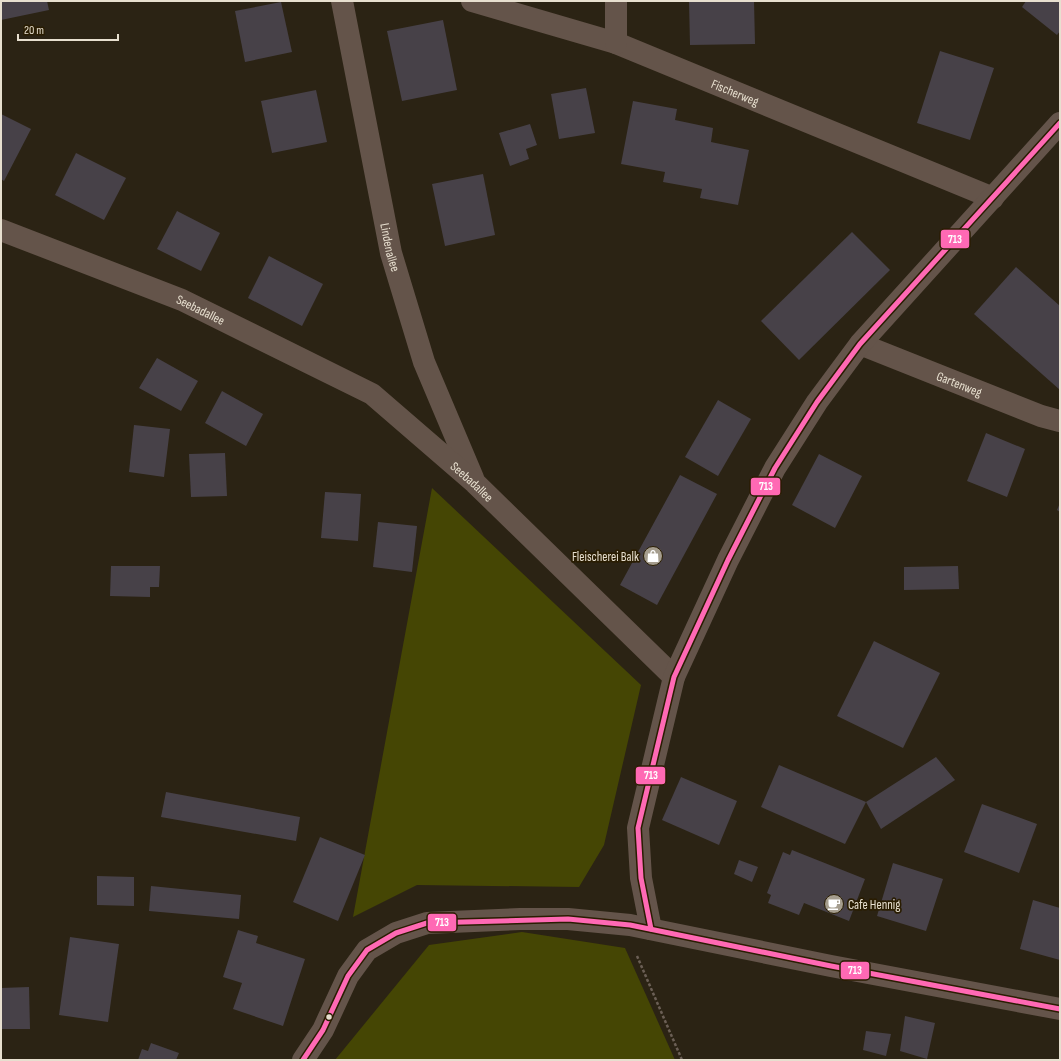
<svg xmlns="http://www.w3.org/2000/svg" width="1061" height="1061" font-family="'Sofia Sans Condensed',sans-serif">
  <rect width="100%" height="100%" fill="#2b2314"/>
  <g fill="#454604">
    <polygon points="432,488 641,685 604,845 579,887 417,885 353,917"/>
    <polygon points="522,932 625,948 675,1060 335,1060 429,945"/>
  </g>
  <g fill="#474148">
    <polygon points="1,1 47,1 49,10 1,20"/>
    <polygon points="689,1 754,1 755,44 690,45"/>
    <polygon points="1026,1 1060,1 1060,31 1057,35 1022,7"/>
    <polygon points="281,2 292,52 245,62 235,11"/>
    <polygon points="443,20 457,90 402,101 387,31"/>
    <polygon points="940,51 994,68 970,140 917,123"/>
    <polygon points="586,88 595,133 559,139 551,94"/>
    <polygon points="316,90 327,142 272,153 261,101"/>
    <polygon points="633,101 677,109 675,120 713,128 711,142 749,150 738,205 700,198 702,189 663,182 665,172 621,164"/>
    <polygon points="1,114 31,129 4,181 1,179"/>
    <polygon points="530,124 537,145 526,149 529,159 510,166 499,133"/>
    <polygon points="76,153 126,178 104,220 55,195"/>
    <polygon points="483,174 495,235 445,246 432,184"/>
    <polygon points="177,211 220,233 201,271 157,249"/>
    <polygon points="852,232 890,270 799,360 761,321"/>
    <polygon points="269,256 323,284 302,326 248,298"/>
    <polygon points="1016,267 1060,306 1060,390 974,314"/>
    <polygon points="157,358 198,381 181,411 139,388"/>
    <polygon points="222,391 263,414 246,446 205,423"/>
    <polygon points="718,400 751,419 718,476 685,457"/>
    <polygon points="134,425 170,429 164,477 129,472"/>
    <polygon points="986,433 1025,449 1007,497 967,481"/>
    <polygon points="225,453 227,496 191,497 189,454"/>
    <polygon points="819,454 862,476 835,528 792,505"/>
    <polygon points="680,475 717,494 657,605 620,585"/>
    <polygon points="325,492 361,494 358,541 321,538"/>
    <polygon points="1060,503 1060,512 1057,510"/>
    <polygon points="378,522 417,526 412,572 373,567"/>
    <polygon points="111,566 160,566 159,587 150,587 150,597 110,596"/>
    <polygon points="958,566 959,589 904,590 904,567"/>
    <polygon points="874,641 940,673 903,748 837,716"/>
    <polygon points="936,757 955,780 881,829 866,802"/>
    <polygon points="779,765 866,802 845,844 761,807"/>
    <polygon points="681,777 737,801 719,845 662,820"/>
    <polygon points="166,792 300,817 296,841 161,817"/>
    <polygon points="982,804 1037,824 1019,873 964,852"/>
    <polygon points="320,837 365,855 338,921 293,902"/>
    <polygon points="792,850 865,879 849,921 804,903 799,915 768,903 771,895 767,893 783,852 790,855"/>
    <polygon points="739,860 758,867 752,882 734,874"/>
    <polygon points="893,863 943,879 926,931 877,916"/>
    <polygon points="97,876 134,877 134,906 97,905"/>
    <polygon points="151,886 241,895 239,919 149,911"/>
    <polygon points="1033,900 1060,908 1060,960 1020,949"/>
    <polygon points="238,930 258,936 256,943 305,959 283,1026 233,1009 242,983 223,977"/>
    <polygon points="70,937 119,944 108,1022 59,1015"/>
    <polygon points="29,987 30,1029 1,1029 1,988"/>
    <polygon points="905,1016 935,1023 927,1059 900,1051"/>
    <polygon points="866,1031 891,1034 886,1056 863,1050"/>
    <polygon points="151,1043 179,1053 176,1060 138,1060 142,1049 148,1051"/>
  </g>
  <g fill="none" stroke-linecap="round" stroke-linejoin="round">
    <polyline stroke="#6b5f55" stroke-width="2.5" stroke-dasharray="3 2" stroke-linecap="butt" points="637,956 682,1060"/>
    <g stroke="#64544a" stroke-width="22">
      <path id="s1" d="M342,1L391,253L424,362L473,478"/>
      <path id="s2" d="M472,1L616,43L993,198"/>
      <polyline points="616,1 616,43"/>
      <path id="s3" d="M1,230L182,300L372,394L475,483L674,677"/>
      <path id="s4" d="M860,344L1041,416L1060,421"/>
      <polyline points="651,929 641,878 638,828 674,677 728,560 775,468 817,402 860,344 1060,123"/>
      <polyline points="303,1060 323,1030 348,976 367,950 396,933 427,923 520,919 568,919 630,925 831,966 1060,1009"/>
    </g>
    <g stroke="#2a1d02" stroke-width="8">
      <g id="bus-1">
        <polyline points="651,929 641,878 638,828 674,677 728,560 775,468 817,402 860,344 1060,123"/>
        <polyline points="303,1060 323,1030 348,976 367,950 396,933 427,923 568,919 630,925 831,966 1060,1009"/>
      </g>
    </g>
    <use href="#bus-1" stroke="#ff69b4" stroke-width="5"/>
  </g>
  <defs>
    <g id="shop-disc" transform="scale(1)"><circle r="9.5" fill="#a59d8e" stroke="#2a1d02"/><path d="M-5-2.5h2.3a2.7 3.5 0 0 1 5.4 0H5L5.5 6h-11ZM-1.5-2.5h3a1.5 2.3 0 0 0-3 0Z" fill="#fff"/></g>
    <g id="cafe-disc" transform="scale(1)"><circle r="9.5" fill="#a59d8e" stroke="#2a1d02"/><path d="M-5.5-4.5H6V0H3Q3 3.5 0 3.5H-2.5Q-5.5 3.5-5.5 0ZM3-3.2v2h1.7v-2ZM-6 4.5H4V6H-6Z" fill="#fff"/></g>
  </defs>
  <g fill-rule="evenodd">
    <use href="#shop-disc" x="653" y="556"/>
    <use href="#cafe-disc" x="834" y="904"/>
  </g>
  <circle fill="#e7dfcf" stroke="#2a1d02" stroke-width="1.5" cx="329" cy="1017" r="3.5"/>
  <g text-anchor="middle" stroke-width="3.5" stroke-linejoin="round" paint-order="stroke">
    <g font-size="13" fill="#e7dfcf" stroke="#2a1d02">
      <text dy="5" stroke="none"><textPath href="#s2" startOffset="279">Fischerweg</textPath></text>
      <text dy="5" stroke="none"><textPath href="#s1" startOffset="251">Lindenallee</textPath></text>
      <text dy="5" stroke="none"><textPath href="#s3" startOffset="215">Seebadallee</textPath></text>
      <text dy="5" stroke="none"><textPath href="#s4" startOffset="107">Gartenweg</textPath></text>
      <text dy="5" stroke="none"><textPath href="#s3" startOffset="539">Seebadallee</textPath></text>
    </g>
    <g font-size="13" fill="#e7dfcf" stroke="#2a1d02" text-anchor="end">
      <text x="639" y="561">Fleischerei Balk</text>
      <text x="848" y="909" text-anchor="start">Cafe Hennig</text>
    </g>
  </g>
  <g stroke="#2a1d02" stroke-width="1.5">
    <rect x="940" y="229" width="30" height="20" rx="4" fill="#ff69b4"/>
    <rect x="750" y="477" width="31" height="19" rx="4" fill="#ff69b4"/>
    <rect x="635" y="766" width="31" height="19" rx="4" fill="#ff69b4"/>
    <rect x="427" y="913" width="30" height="19" rx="4" fill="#ff69b4"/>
    <rect x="840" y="961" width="30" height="19" rx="4" fill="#ff69b4"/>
  </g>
  <g font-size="11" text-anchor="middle" font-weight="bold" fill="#fff">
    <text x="955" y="243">713</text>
    <text x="766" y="490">713</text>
    <text x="651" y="779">713</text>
    <text x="442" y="926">713</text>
    <text x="855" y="974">713</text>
  </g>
  <rect width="1061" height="1061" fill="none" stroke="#e7dfcf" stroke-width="4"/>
  <path d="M18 34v6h100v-6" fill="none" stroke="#e7dfcf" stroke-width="2"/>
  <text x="24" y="34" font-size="12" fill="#e7dfcf" stroke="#2a1d02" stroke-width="3" paint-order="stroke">20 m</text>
</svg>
